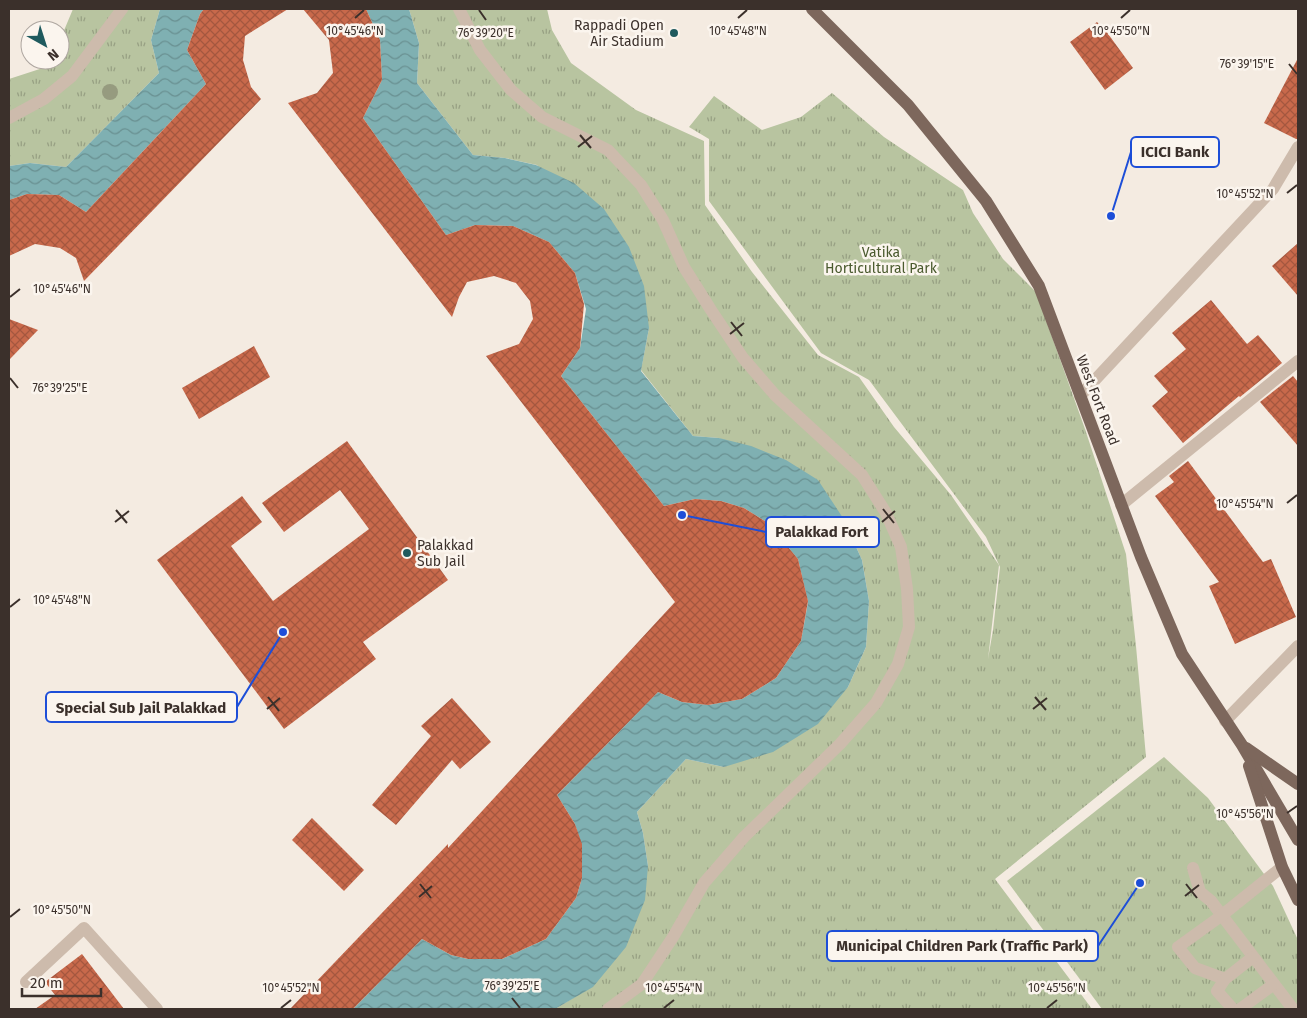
<svg xmlns="http://www.w3.org/2000/svg" width="1307" height="1018" font-family="'Fira Sans',sans-serif">
  <defs>
    <pattern id="grass-tufts" width="24" height="20" patternUnits="userSpaceOnUse" patternTransform="scale(1.25)"><rect width="24" height="20" fill="#b8c4a0"/><path d="M3 7l-1-3M5 7V3M7 7l1-3M15 17l-1-3M17 17v-4M19 17l1-3" fill="none" stroke="#97a083"/></pattern>
    <pattern id="water-waves" width="16" height="10" patternUnits="userSpaceOnUse" patternTransform="scale(1.25)"><rect width="16" height="10" fill="#7fb0b2"/><path d="M0 5q4-4 8 0t8 0" fill="none" stroke="#699091"/></pattern>
    <pattern id="building-cross-hatch" width="8" height="8" patternUnits="userSpaceOnUse" patternTransform="scale(1.25)"><rect width="8" height="8" fill="#c8694b"/><path d="M0 0l8 8M0 8l8-8" fill="none" stroke="#a4573f"/></pattern>
  </defs>
  <rect width="100%" height="100%" fill="#f4ebe1"/>
  <g fill="url(#grass-tufts)">
    <polygon points="73,9 160,9 151,40 159,73 66,167 30,163 9,166 9,79 49,66 52,60 60,60 60,40"/>
    <polygon points="409,9 547,9 552,30 571,63 636,110 704,141 705,205 752,272 818,355 859,377 894,427 951,495 999,565 988,659 993,630 1000,567 986,537 869,380 821,353 709,201 709,139 689,127 714,96 762,130 801,117 832,93 884,137 963,190 973,213 1003,259 1036,292 1085,429 1126,554 1136,646 1146,757 995,879 1092,1009 555,1009 593,986 648,866 643,833 637,812 686,759 724,767 848,687 866,647 869,601 862,560 843,518 719,438 693,436 641,370 649,328 537,165 505,158 473,155 417,83 419,43"/>
    <polygon points="1164,757 1208,798 1273,886 1298,940 1298,1009 1102,1009 1007,881"/>
  </g>
  <g fill="url(#water-waves)">
    <polygon points="160,9 204,9 200,14 187,50 206,84 86,212 59,195 27,194 9,200 9,166 30,163 66,167 159,73 151,40"/>
    <polygon points="366,9 409,9 419,43 417,83 473,155 505,158 536,165 574,183 604,209 629,247 644,286 649,328 641,371 693,436 719,438 751,446 786,460 818,480 843,518 862,560 869,601 866,647 848,687 818,724 773,752 724,767 686,759 637,812 643,833 648,866 645,900 626,947 593,987 555,1009 353,1009 422,939 451,955 468,959 502,959 546,939 576,898 582,878 581,844 575,824 557,795 658,692 682,702 708,705 742,699 776,678 801,641 808,602 798,559 768,523 744,508 721,501 695,499 664,506 561,376 580,348 586,309 575,273 549,242 513,226 475,225 446,235 363,118 382,80 380,40"/>
  </g>
  <g fill="url(#building-cross-hatch)">
    <polygon points="204,9 288,9 245,36 243,60 251,87 261,99 84,281 76,258 60,248 35,244 9,256 9,200 27,194 59,195 86,212 206,84 187,50 200,14"/>
    <polygon points="303,9 366,9 380,40 382,80 363,118 446,235 475,225 513,226 549,242 575,273 584,304 580,348 561,376 664,506 695,499 721,501 744,508 768,523 798,559 808,601 801,641 776,678 742,699 708,705 682,702 658,692 557,795 575,824 582,844 582,878 576,898 546,939 502,959 468,959 451,955 422,939 353,1009 290,1009 448,844 448,848 675,602 486,356 519,344 533,319 530,301 516,283 494,276 467,282 459,297 452,317 288,103 317,93 333,73 329,40"/>
    <polygon points="1097,22 1102,28 1103,27 1133,68 1105,90 1070,42"/>
    <polygon points="1298,58 1298,139 1296,139 1264,123"/>
    <polygon points="1298,243 1298,296 1272,266"/>
    <polygon points="1211,300 1247,344 1258,335 1282,363 1240,397 1239,396 1183,443 1152,406 1168,392 1154,376 1186,349 1172,333"/>
    <polygon points="9,319 38,330 9,360"/>
    <polygon points="254,346 270,377 199,419 182,388"/>
    <polygon points="1293,376 1298,382 1298,446 1260,402"/>
    <polygon points="347,441 448,580 363,642 376,659 284,729 157,560 242,496 262,522 231,546 273,601 369,529 340,490 284,532 262,503"/>
    <polygon points="1188,461 1263,562 1271,559 1296,617 1235,644 1209,586 1219,582 1155,496 1174,482 1169,476"/>
    <polygon points="452,698 491,742 460,769 452,760 396,825 372,805 431,736 421,726"/>
    <polygon points="312,818 364,870 344,891 292,840"/>
    <polygon points="82,954 124,1009 35,1009 55,995 45,982"/>
  </g>
  <g fill="none" stroke-linecap="round" stroke-linejoin="round">
    <g stroke="#cdbbac" stroke-width="12">
      <polyline points="459,9 480,50 511,90 542,117 608,150 641,185 663,220 684,267 711,310 743,358 775,395 862,475 886,513 901,547 907,589 909,627 898,664 876,703 840,744 744,837 704,883 673,937 642,984 608,1009"/>
      <polyline points="9,118 44,99 72,76 122,9"/>
      <polyline points="1080,396 1273,189 1298,147"/>
      <polyline points="1121,505 1298,361"/>
      <polyline points="1225,721 1298,646"/>
      <polyline points="1193,868 1200,892 1211,901 1293,1009"/>
      <polyline points="1225,979 1195,968 1178,947 1221,916 1282,867"/>
      <polyline points="26,982 84,928 157,1009"/>
      <polyline points="1233,1009 1217,991 1225,979 1253,957"/>
      <polyline points="1240,1009 1274,984"/>
    </g>
    <g stroke="#7d675c" stroke-width="12">
      <polyline points="812,9 908,105 986,201 1039,286 1141,557 1182,654 1242,745 1298,840"/>
      <polyline points="1246,748 1298,784"/>
      <polyline points="1249,766 1282,867 1298,900"/>
    </g>
  </g>
  <circle fill="#969b7f" cx="110" cy="92" r="8"/>
  <path fill="none" stroke="#3b302b" stroke-width="2" d="M479,10L486,20M355,18L364,10M738,18L747,10M1121,18L1130,10M1289,64L1297,74M580,135L591,148M578,147L592,136M1287,193L1297,185M10,297L20,289M731,322L742,336M730,334L744,323M10,378L18,388M1287,503L1297,495M883,509L894,523M116,510L127,523M115,522L129,511M882,522L895,511M10,607L20,599M268,697L279,711M1035,697L1046,710M267,709L280,698M1033,709L1047,698M1287,813L1297,806M420,884L431,898M1186,884L1197,898M1185,896L1199,885M419,897L432,886M10,917L20,909M512,998L520,1008M281,1008L291,1000M664,1008L674,1000M1047,1008L1057,1000"/>
  <g fill="#1f5a5e" stroke="#fbf5ee" stroke-width="2">
    <circle cx="674" cy="33" r="5"/>
    <circle cx="407" cy="553" r="5"/>
  </g>
  <g text-anchor="middle" stroke-width="5" stroke-linejoin="round" paint-order="stroke">
    <g font-size="14" fill="#3b302b" stroke="#fbf5ee" text-anchor="end">
      <text x="664" y="30">Rappadi Open<tspan x="664" dy="16">Air Stadium</tspan></text>
      <text x="417" y="550" text-anchor="start">Palakkad<tspan x="417" dy="16">Sub Jail</tspan></text>
    </g>
    <g font-size="14" fill="#4a5a2e" stroke="#fbf5ee">
      <text x="881" y="257">Vatika<tspan x="881" dy="16">Horticultural Park</tspan></text>
    </g>
    <g font-size="14" fill="#3b302b" stroke="#fbf5ee">
      <text transform="translate(1098 400) rotate(69)" y="5">West Fort Road</text>
    </g>
  </g>
  <g font-size="12" text-anchor="middle" fill="#3b302b" stroke="#fbf5ee" stroke-width="5" stroke-linejoin="round" paint-order="stroke">
    <text x="738" y="35">10°45'48"N</text>
    <text x="1121" y="35">10°45'50"N</text>
    <text x="355" y="35">10°45'46"N</text>
    <text x="486" y="37">76°39'20"E</text>
    <text x="1247" y="68">76°39'15"E</text>
    <text x="1245" y="198">10°45'52"N</text>
    <text x="62" y="293">10°45'46"N</text>
    <text x="60" y="392">76°39'25"E</text>
    <text x="1245" y="508">10°45'54"N</text>
    <text x="62" y="604">10°45'48"N</text>
    <text x="1245" y="818">10°45'56"N</text>
    <text x="62" y="914">10°45'50"N</text>
    <text x="512" y="990">76°39'25"E</text>
    <text x="291" y="992">10°45'52"N</text>
    <text x="674" y="992">10°45'54"N</text>
    <text x="1057" y="992">10°45'56"N</text>
  </g>
  <path fill="none" stroke="#1d4ed8" stroke-width="2" d="M1111 216L1131 152M682 515L766 532M283 632L237 707M1140 883L1098 946"/>
  <g fill="#1d4ed8" stroke="#fbf5ee" stroke-width="2">
    <circle cx="1111" cy="216" r="5"/>
    <circle cx="682" cy="515" r="5"/>
    <circle cx="283" cy="632" r="5"/>
    <circle cx="1140" cy="883" r="5"/>
  </g>
  <g fill="#fbf5ee" stroke="#1d4ed8" stroke-width="2">
    <rect x="1131" y="137" width="88" height="30" rx="5"/>
    <rect x="766" y="517" width="113" height="30" rx="5"/>
    <rect x="46" y="692" width="191" height="30" rx="5"/>
    <rect x="827" y="931" width="271" height="30" rx="5"/>
  </g>
  <g font-size="15" text-anchor="middle" font-weight="bold" fill="#3b302b">
    <text x="1175" y="157">ICICI Bank</text>
    <text x="822" y="537">Palakkad Fort</text>
    <text x="141" y="713">Special Sub Jail Palakkad</text>
    <text x="962" y="951">Municipal Children Park (Traffic Park)</text>
  </g>
  <rect width="1307" height="1018" fill="none" stroke="#3b302b" stroke-width="20"/>
  <g transform="translate(45 45) rotate(141)"><circle r="24" fill="#fbf5ee" stroke="#aea6a0"/>
  <path d="M0-4L9 19L0 12L-9 19Z" fill="#1f5a5e"/>
  <text y="-8" font-size="14" font-weight="bold" text-anchor="middle" fill="#3b302b">N</text>
  </g>
  <path d="M22 988v8h79v-8" fill="none" stroke="#3b302b" stroke-width="2.5"/>
  <text x="30" y="988" font-size="15" fill="#3b302b" stroke="#fbf5ee" stroke-width="4" paint-order="stroke">20 m</text>
</svg>
